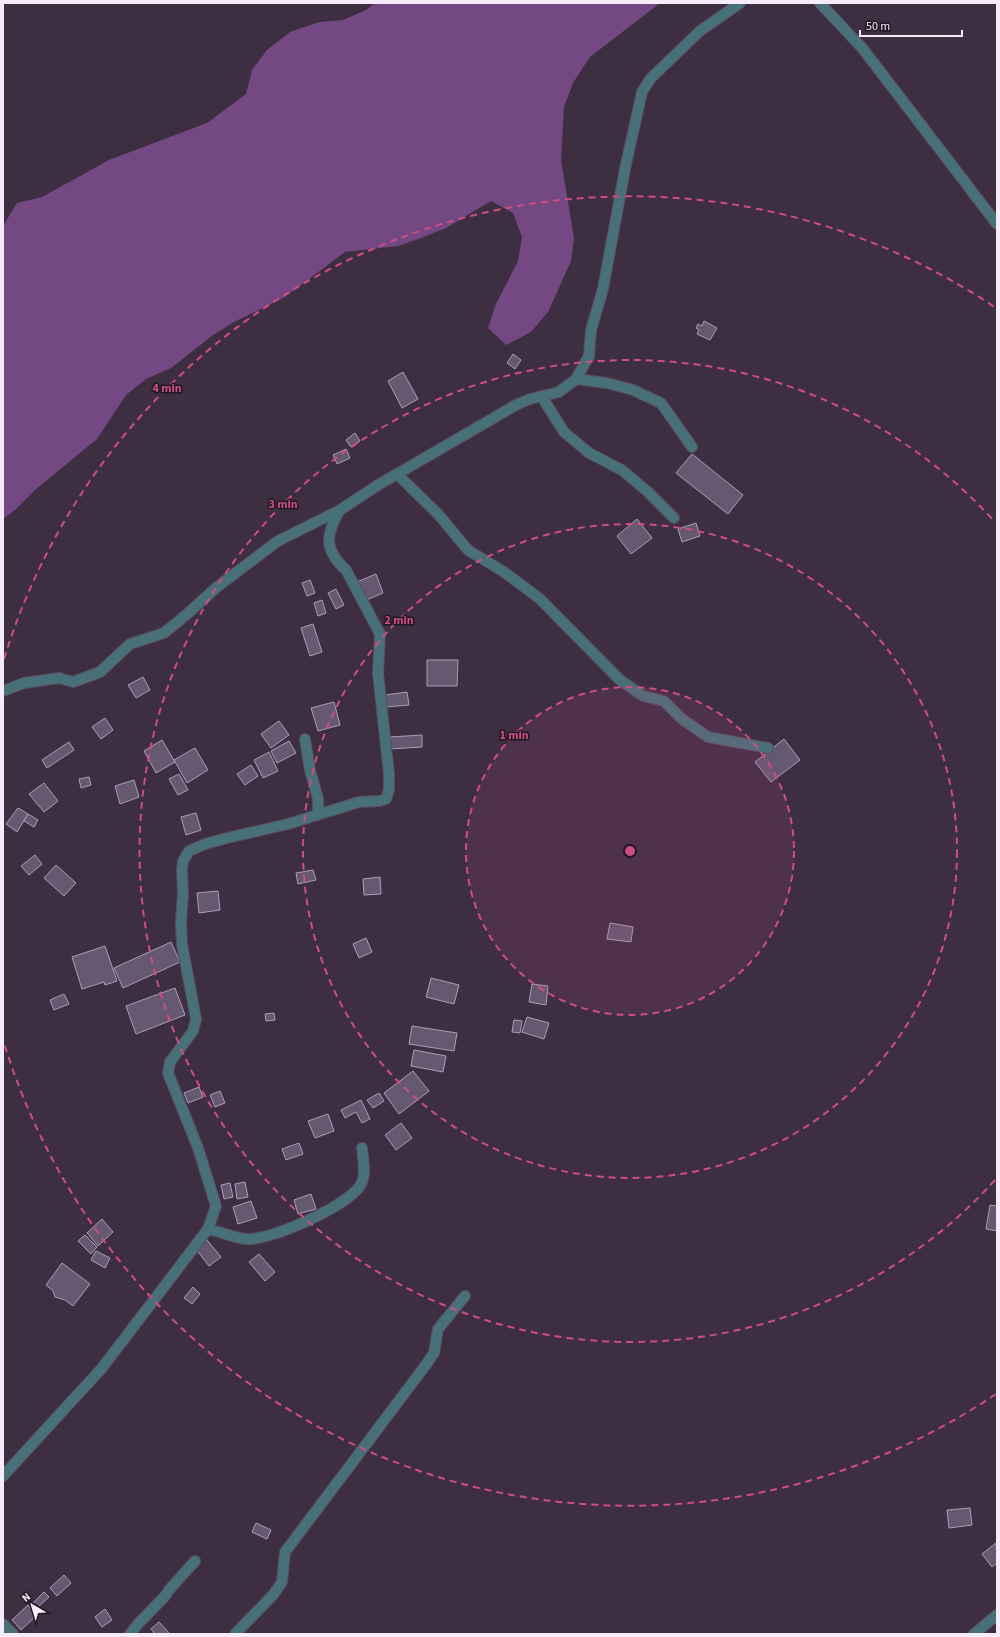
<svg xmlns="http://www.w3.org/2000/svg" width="1000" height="1637" font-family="'Source Sans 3',sans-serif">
  <rect width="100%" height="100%" fill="#3d2e42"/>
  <polygon fill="#744983" points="375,3 660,3 590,57 573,83 564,107 561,160 574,238 571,261 548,312 531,332 506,345 488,328 496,304 518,261 522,237 513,213 491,201 446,228 421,238 398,246 345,252 285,297 234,322 213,335 171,368 146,379 126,395 97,439 35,490 15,510 3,519 3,226 17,203 42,197 109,160 207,123 246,94 252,70 267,50 290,32 319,22 343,20 366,10"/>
  <g fill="#655971" stroke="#ab9eb8">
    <polygon points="704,321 717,328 710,340 697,334 699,330 696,328 698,324 702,326"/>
    <polygon points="513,354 521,360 515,369 507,363"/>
    <polygon points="403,372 418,399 402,408 388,381"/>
    <polygon points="355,433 360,441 351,447 346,440"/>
    <polygon points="346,449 350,458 337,464 333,455"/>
    <polygon points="692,454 743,495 728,514 676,473"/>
    <polygon points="637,519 652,538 631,554 617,536"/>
    <polygon points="696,523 700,536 682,542 678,529"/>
    <polygon points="376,574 383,593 364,601 357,582"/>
    <polygon points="310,580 315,593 307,596 302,583"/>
    <polygon points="336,589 344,605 336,609 328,593"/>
    <polygon points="322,600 326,613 318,616 314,603"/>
    <polygon points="313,624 322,652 310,656 301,628"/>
    <polygon points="427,660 458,660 457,686 427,686"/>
    <polygon points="143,677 150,690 136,698 128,685"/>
    <polygon points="407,692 409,705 386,707 385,695"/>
    <polygon points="334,702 340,725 318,731 311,708"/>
    <polygon points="105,718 113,730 101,739 92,727"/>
    <polygon points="279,721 289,735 271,748 261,734"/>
    <polygon points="422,735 422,747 390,749 389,737"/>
    <polygon points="784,739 800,760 771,782 755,762"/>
    <polygon points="162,740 175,762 156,773 144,751"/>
    <polygon points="289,741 296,753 277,763 271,751"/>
    <polygon points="69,742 74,750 47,768 42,760"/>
    <polygon points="195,748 208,770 187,783 174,760"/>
    <polygon points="269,752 278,771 263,778 254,760"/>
    <polygon points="251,765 258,776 245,785 237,774"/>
    <polygon points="179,774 188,790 178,795 169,779"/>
    <polygon points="89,777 91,785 81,788 79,779"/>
    <polygon points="134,780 139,797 120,804 115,786"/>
    <polygon points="44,783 58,801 44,812 29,794"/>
    <polygon points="18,808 28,814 17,832 6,824"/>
    <polygon points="196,813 201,830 186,835 181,817"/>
    <polygon points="28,814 38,820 34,827 24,821"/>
    <polygon points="35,855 42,864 29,875 21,866"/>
    <polygon points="56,865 76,883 64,896 44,878"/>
    <polygon points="313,870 316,880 298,884 296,873"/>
    <polygon points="380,877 381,894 364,895 363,879"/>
    <polygon points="218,891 220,910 199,913 197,893"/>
    <polygon points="610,923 633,927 631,942 607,939"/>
    <polygon points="366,938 372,952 359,958 353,944"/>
    <polygon points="171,942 180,962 123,988 114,968"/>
    <polygon points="105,946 117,981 105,985 104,982 82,989 72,957"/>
    <polygon points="431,978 459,985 454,1004 426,997"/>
    <polygon points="532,984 548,986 546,1005 529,1002"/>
    <polygon points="175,988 185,1015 136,1034 126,1006"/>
    <polygon points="64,994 69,1004 54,1010 50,1000"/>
    <polygon points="274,1013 275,1020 266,1021 265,1014"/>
    <polygon points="527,1017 549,1023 544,1039 522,1032"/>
    <polygon points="514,1020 522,1021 520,1033 512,1032"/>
    <polygon points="412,1026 457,1033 454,1051 409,1044"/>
    <polygon points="414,1050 446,1056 443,1072 411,1066"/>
    <polygon points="413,1071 429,1091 399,1114 384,1093"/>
    <polygon points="199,1087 203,1097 188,1103 184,1093"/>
    <polygon points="220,1091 225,1103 215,1107 210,1095"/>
    <polygon points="379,1093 384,1101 373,1108 367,1100"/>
    <polygon points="361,1100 370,1119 362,1123 356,1112 345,1118 341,1110"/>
    <polygon points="328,1114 334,1131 315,1138 308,1121"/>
    <polygon points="401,1123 412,1138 396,1150 385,1135"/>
    <polygon points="299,1143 303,1154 286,1160 282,1149"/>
    <polygon points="245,1182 248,1197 237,1199 235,1184"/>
    <polygon points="230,1183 233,1197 224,1199 221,1185"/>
    <polygon points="311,1194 316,1209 298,1214 294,1200"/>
    <polygon points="251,1201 257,1218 238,1224 233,1207"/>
    <polygon points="990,1205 997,1206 997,1231 986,1229"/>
    <polygon points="102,1219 113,1232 98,1246 87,1233"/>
    <polygon points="85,1235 97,1247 91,1254 78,1241"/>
    <polygon points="207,1240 221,1257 209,1266 196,1249"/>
    <polygon points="96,1251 110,1258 105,1268 91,1260"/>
    <polygon points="259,1254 275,1272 265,1281 249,1262"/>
    <polygon points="62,1263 90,1284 73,1306 65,1300 55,1297 53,1291 46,1285"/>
    <polygon points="193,1287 200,1294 192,1304 184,1298"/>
    <polygon points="970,1508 972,1525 949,1528 947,1510"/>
    <polygon points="256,1523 271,1530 267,1539 252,1532"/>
    <polygon points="996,1543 997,1563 992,1567 982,1554"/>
    <polygon points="64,1575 71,1583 57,1596 50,1588"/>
    <polygon points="44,1592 49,1597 37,1608 32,1604"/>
    <polygon points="28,1605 37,1615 21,1630 12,1620"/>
    <polygon points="105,1609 112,1620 102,1627 95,1617"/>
    <polygon points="159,1622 170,1634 155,1634 151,1629"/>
  </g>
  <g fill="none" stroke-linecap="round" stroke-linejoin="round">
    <g stroke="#5b4c5f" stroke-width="12">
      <g id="minor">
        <polyline points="820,3 863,49 997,224"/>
        <polyline points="576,379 607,383 633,390 661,403 692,447"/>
        <polyline points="542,397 564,432 589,453 622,470 648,492 674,518"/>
        <polyline points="397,474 438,514 468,550 504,572 539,598 620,680 643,696 664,701 682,719 708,737 768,748"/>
        <polyline points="3,691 24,683 59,678 73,682 100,672 130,644 164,633 186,615 217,587 278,541 340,510 378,485 516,405 530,399 559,392 576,379 589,356 591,330 603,289 625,169 642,92 651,78 700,31 740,3"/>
        <polyline points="305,739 310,770 318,799 318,814"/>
        <path d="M208,1229L216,1206L198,1148L168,1073L170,1062L193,1031L196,1019L182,944L181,922L183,894L182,869L183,861L189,851L205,844L227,838L288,824L359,802L379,801L386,799L389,790V774L378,673L380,634L346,570C324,550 325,535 340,510"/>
        <path d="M3,1476L102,1368L208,1229C221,1232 234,1238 247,1239C270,1241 354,1204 362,1182C366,1173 363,1158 362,1148"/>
        <polyline points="3,1624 13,1634"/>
        <polyline points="130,1634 138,1624 165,1596 169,1590 195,1561"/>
        <polyline points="235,1634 273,1595 282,1582 285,1552 425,1366 434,1353 438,1329 465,1296"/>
        <polyline points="974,1634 997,1615"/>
      </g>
    </g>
    <use href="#minor" stroke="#477079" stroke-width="10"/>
  </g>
  <circle cx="630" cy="851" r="164" fill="#cf4d82" fill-opacity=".12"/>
  <g fill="none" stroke="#cf4d82" stroke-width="2" stroke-dasharray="7 5">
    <circle cx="630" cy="851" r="164"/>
    <circle cx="630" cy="851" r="327"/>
    <path d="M995 1180A491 491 0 1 1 995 522"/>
    <path d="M996 1394A655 655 0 0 1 4 1043M4 659A655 655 0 0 1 996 308"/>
  </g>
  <circle cx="630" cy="851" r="6" fill="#cf4d82" stroke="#201922" stroke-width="2"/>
  <g font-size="12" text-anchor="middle" font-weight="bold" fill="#cf4d82" stroke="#201922" stroke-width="3" stroke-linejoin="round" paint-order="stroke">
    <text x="167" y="392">4 min</text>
    <text x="283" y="508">3 min</text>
    <text x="399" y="624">2 min</text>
    <text x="514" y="739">1 min</text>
  </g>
  <rect width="1000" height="1637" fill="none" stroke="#f6ecf9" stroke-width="8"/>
  <g transform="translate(32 1605) rotate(322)" stroke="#201922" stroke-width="3" paint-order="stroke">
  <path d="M0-3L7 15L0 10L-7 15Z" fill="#f6ecf9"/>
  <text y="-6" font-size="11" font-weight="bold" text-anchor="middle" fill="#f6ecf9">N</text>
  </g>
  <path d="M860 30v6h102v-6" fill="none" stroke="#f6ecf9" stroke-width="2"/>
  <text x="866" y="30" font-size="12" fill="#f6ecf9" stroke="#201922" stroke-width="3" paint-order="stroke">50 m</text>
</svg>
